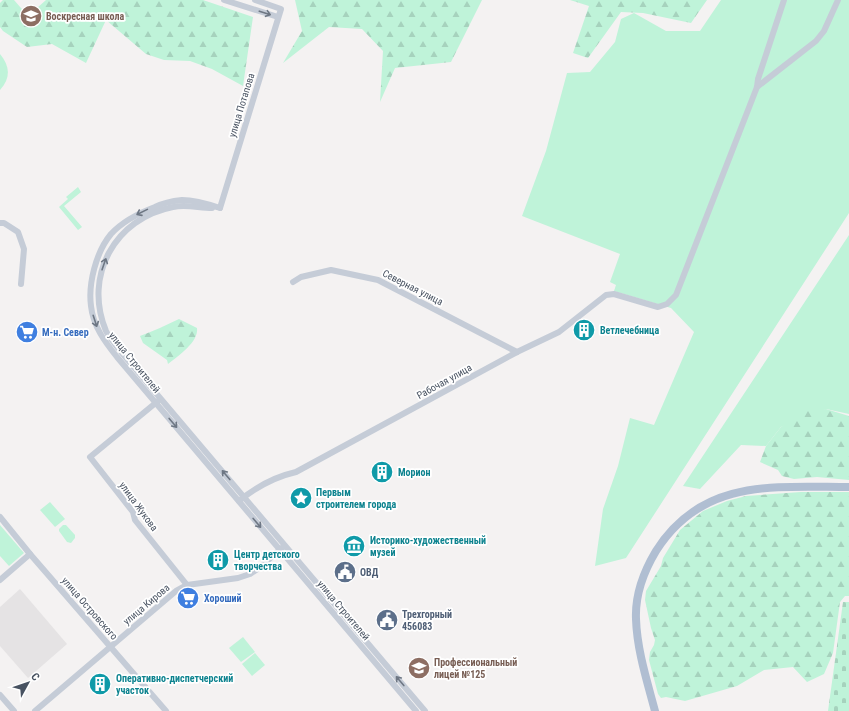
<svg xmlns="http://www.w3.org/2000/svg" width="849" height="711" font-family="'Roboto Condensed',sans-serif">
  <defs>
    <pattern id="forest-firs" width="22" height="20" patternUnits="userSpaceOnUse"><rect width="22" height="20" fill="#bff3d9"/><path d="M5 1l3.5 6h-7zM16 11l3.5 6h-7z" fill="#a6d2bd"/></pattern>
    <pattern id="cemetery-stones" width="16" height="16" patternUnits="userSpaceOnUse"><rect width="16" height="16" fill="#bff3d9"/><path d="M2 7V4a2 2 0 0 1 4 0v3zM10 15v-3a2 2 0 0 1 4 0v3z" fill="#a6d2bd"/></pattern>
  </defs>
  <rect width="100%" height="100%" fill="#f4f2f2"/>
  <polygon fill="#e5e3e4" points="20,589 67,644 28,678 0,646 0,607"/>
  <g fill="#bff3d9">
    <polygon points="721,0 849,0 849,213 626,558 595,566 603,509 618,466 630,418 654,425 694,332 671,308 614,291 616,285 610,282 620,254 522,216 546,151 567,73 590,72 615,42 621,19 634,13 666,31 700,31"/>
    <path d="M0,54C10,66 11,78 0,90Z"/>
    <polygon points="78,187 81,192 64,206 82,227 78,230 59,207 68,199 66,197"/>
    <polygon points="849,235 849,414 826,409 781,427 766,446 741,445 700,489 683,486"/>
    <polygon points="50,502 65,519 55,527 40,510"/>
    <polygon points="0,525 24,553 9,566 0,556"/>
    <polygon points="63,525 66,525 75,535 75,538 71,543 67,542 59,531 59,529"/>
    <polygon points="243,637 255,652 241,662 229,648"/>
    <polygon points="255,653 265,665 252,676 242,664"/>
  </g>
  <g fill="url(#forest-firs)">
    <polygon points="3,0 14,0 28,16 46,0 203,0 253,17 243,86 212,69 190,61 164,60 146,54 106,20 86,63 52,44 27,47 3,31 0,27 0,3"/>
    <polygon points="295,0 482,0 451,62 395,68 380,102 383,51 362,29 329,27 283,63 302,31"/>
    <polygon points="570,0 707,0 691,23 643,13 621,12 588,58 573,53 589,6"/>
    <path d="M179,319L197,328C199,342 178,356 168,364L167,360L143,343L140,336C154,331 166,325 179,319Z"/>
    <polygon points="826,409 849,416 849,480 817,477 794,479 782,476 778,470 760,462 766,446 781,427 805,411"/>
    <polygon points="801,492 849,492 849,596 845,596 840,602 833,653 824,674 807,682 793,667 764,670 737,686 685,701 666,697 661,698 658,694 649,660 650,652 654,645 655,640 651,628 645,600 646,591 661,566 663,558 680,530 703,511 727,501 746,496"/>
  </g>
  <polygon fill="url(#cemetery-stones)" points="843,602 849,602 849,711 828,711"/>
  <g fill="none" stroke-linecap="round" stroke-linejoin="round">
    <g stroke="#c5ccd7" stroke-width="6">
      <polyline points="224,0 278,17"/>
      <polyline points="757,87 816,41 824,31 838,0"/>
      <path d="M212,208C199,208 186,204 173,207C115,218 83,276 106,331C110,339 117,346 122,353L425,711"/>
      <path d="M220,208C208,204 195,200 182,200C172,201 163,203 155,207C139,213 123,221 111,234C96,252 88,284 91,306C93,326 105,342 117,357L416,711"/>
      <polyline points="220,208 281,9 255,0"/>
      <polyline points="0,223 4,223 18,232 24,249 21,284"/>
      <polyline points="293,282 301,277 331,270 378,280 517,352"/>
      <polyline points="158,401 90,457 133,512 135,520 187,585"/>
      <path d="M239,501C256,487 274,477 296,472L517,352L559,332L606,295L614,294L658,307L667,304L676,295L757,87L758,79L784,0"/>
      <polyline points="0,517 30,554 166,711"/>
      <polyline points="0,580 30,554"/>
      <polyline points="0,695 14,711"/>
      <polyline points="35,711 176,591 187,585 238,578 250,574 259,568 283,547"/>
    </g>
    <path stroke="#b0bed2" stroke-width="8" d="M655,711C647,681 637,650 636,619C635,595 644,571 656,551C702,478 775,487 849,487"/>
  </g>
  <defs><path id="oneway-shaft" d="M-6 0H5M1.5-3L5.5 0L1.5 3" fill="none" stroke-width="1.6" stroke-linecap="round" stroke-linejoin="round"/></defs>
  <g stroke="#6e7784">
    <use href="#oneway-shaft" transform="translate(265 13) rotate(18)"/>
    <use href="#oneway-shaft" transform="translate(142 212) rotate(154)"/>
    <use href="#oneway-shaft" transform="translate(104 264) rotate(-71)"/>
    <use href="#oneway-shaft" transform="translate(95 321) rotate(72)"/>
    <use href="#oneway-shaft" transform="translate(173 423) rotate(50)"/>
    <use href="#oneway-shaft" transform="translate(226 475) rotate(-130)"/>
    <use href="#oneway-shaft" transform="translate(257 523) rotate(50)"/>
    <use href="#oneway-shaft" transform="translate(400 681) rotate(-130)"/>
  </g>
  <defs>
    <g id="school-disc" transform="scale(1.15)"><circle r="9.5" fill="#8d6e63" stroke="#fff"/><path d="M0-5L7-2L0 1L-7-2ZM-4 1L0 2.5L4 1V4Q0 6-4 4Z" fill="#fff"/></g>
    <g id="building-disc" transform="scale(1.15)"><circle r="9.5" fill="#0f9aa8" stroke="#fff"/><path d="M-4-6H4V6H1V3H-1V6H-4ZM-2.5-4.3h1.7v1.8h-1.7ZM.8-4.3h1.7v1.8H.8ZM-2.5-1h1.7V.8h-1.7ZM.8-1h1.7V.8H.8Z" fill="#fff"/></g>
    <g id="supermarket-disc" transform="scale(1.15)"><circle r="9.5" fill="#3f7fe0" stroke="#fff"/><path d="M-6-5.5h2.5l.6 2H6L4.5 2H-2.5L-4.4-4H-6ZM-1.5 3.2a1.3 1.3 0 1 0 .1 0ZM3 3.2a1.3 1.3 0 1 0 .1 0Z" fill="#fff"/></g>
    <g id="sight-disc" transform="scale(1.15)"><circle r="9.5" fill="#0f9aa8" stroke="#fff"/><path d="M0-6L1.8-2.2L6-1.7L2.9 1.2L3.7 5.4L0 3.3L-3.7 5.4L-2.9 1.2L-6-1.7L-1.8-2.2Z" fill="#fff"/></g>
    <g id="museum-disc" transform="scale(1.15)"><circle r="9.5" fill="#0f9aa8" stroke="#fff"/><path d="M0-6L6-3V-2H-6V-3ZM-5-1h2V3h-2ZM-1-1h2V3h-2ZM3-1h2V3H3ZM-6 4H6V6H-6Z" fill="#fff"/></g>
    <g id="civic-disc" transform="scale(1.15)"><circle r="9.5" fill="#5c6f8a" stroke="#fff"/><path d="M-.6-6.5H3V-4.5H.6V-3L4-1V1h2V6H-6V1h2V-1L-.6-3ZM-1.2 2.5V6h2.4V2.5Z" fill="#fff"/></g>
    <g id="university-disc" transform="scale(1.15)"><circle r="9.5" fill="#8d6e63" stroke="#fff"/><path d="M0-5L7-2L0 1L-7-2ZM-4 1L0 2.5L4 1V4Q0 6-4 4Z" fill="#fff"/></g>
  </defs>
  <g fill-rule="evenodd">
    <use href="#school-disc" x="31" y="16"/>
    <use href="#building-disc" x="584" y="330"/>
    <use href="#supermarket-disc" x="27" y="332"/>
    <use href="#building-disc" x="382" y="472"/>
    <use href="#sight-disc" x="301" y="498"/>
    <use href="#museum-disc" x="354" y="546"/>
    <use href="#building-disc" x="218" y="560"/>
    <use href="#civic-disc" x="345" y="572"/>
    <use href="#supermarket-disc" x="188" y="598"/>
    <use href="#civic-disc" x="387" y="620"/>
    <use href="#university-disc" x="419" y="668"/>
    <use href="#building-disc" x="100" y="684"/>
  </g>
  <g text-anchor="middle" stroke-width="3.5" stroke-linejoin="round" paint-order="stroke">
    <g font-size="10" font-weight="bold" fill="#785e54" stroke="#fff" text-anchor="start">
      <text x="46" y="20">Воскресная школа</text>
      <text x="434" y="666">Профессиональный<tspan x="434" dy="12">лицей №125</tspan></text>
    </g>
    <g font-size="10" fill="#485261" stroke="#fff">
      <text transform="translate(241 105) rotate(-73)" y="4">улица Потапова</text>
      <text transform="translate(413 287) rotate(27)" y="4">Северная улица</text>
      <text transform="translate(135 362) rotate(51)" y="4">улица Строителей</text>
      <text transform="translate(444 381) rotate(-29)" y="4">Рабочая улица</text>
      <text transform="translate(139 506) rotate(54)" y="4">улица Жукова</text>
      <text transform="translate(146 604) rotate(-40)" y="4">улица Кирова</text>
      <text transform="translate(90 608) rotate(49)" y="4">улица Островского</text>
      <text transform="translate(344 610) rotate(50)" y="4">улица Строителей</text>
    </g>
    <g font-size="10" font-weight="bold" fill="#0d838f" stroke="#fff" text-anchor="start">
      <text x="600" y="334">Ветлечебница</text>
      <text x="398" y="476">Морион</text>
      <text x="316" y="496">Первым<tspan x="316" dy="12">строителем города</tspan></text>
      <text x="370" y="544">Историко-художественный<tspan x="370" dy="12">музей</tspan></text>
      <text x="234" y="558">Центр детского<tspan x="234" dy="12">творчества</tspan></text>
      <text x="116" y="682">Оперативно-диспетчерский<tspan x="116" dy="12">участок</tspan></text>
    </g>
    <g font-size="10" font-weight="bold" fill="#366cbe" stroke="#fff" text-anchor="start">
      <text x="42" y="336">М-н. Север</text>
      <text x="204" y="602">Хороший</text>
    </g>
    <g font-size="10" font-weight="bold" fill="#4e5e75" stroke="#fff" text-anchor="start">
      <text x="360" y="576">ОВД</text>
      <text x="402" y="618">Трехгорный<tspan x="402" dy="12">456083</tspan></text>
    </g>
  </g>
  <g transform="translate(28 683) rotate(50)" stroke="#ffffff" stroke-width="3" paint-order="stroke">
  <path d="M0-3L7 15L0 10L-7 15Z" fill="#485261"/>
  <text y="-6" font-size="11" font-weight="bold" text-anchor="middle" fill="#485261">С</text>
  </g>
</svg>
